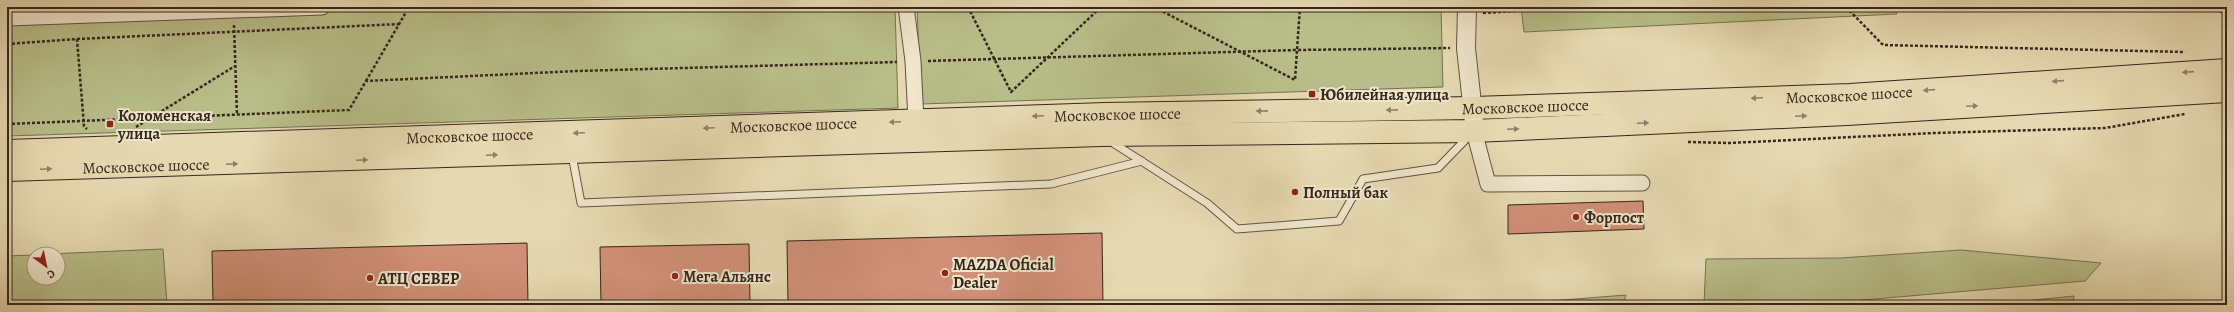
<svg xmlns="http://www.w3.org/2000/svg" width="2234" height="312" font-family="Alegreya,serif">
  <rect width="100%" height="100%" fill="#e6d9b1"/>
  <filter id="stains"><feTurbulence type="fractalNoise" baseFrequency=".005" numOctaves="4"/><feColorMatrix values="0 0 0 0 .2 0 0 0 0 .09 0 0 0 0 .02 0 0 0 .5 -.17"/></filter>
  <radialGradient id="worn" r=".72"><stop offset=".6" stop-color="#630" stop-opacity="0"/><stop offset="1" stop-color="#630" stop-opacity=".3"/></radialGradient>
  <g fill="#b8be89" stroke="#777252">
    <polygon points="322,7 895,7 898,108 7,136 7,18"/>
    <polygon points="917,7 1441,7 1443,87 921,104"/>
    <polygon points="1521,7 1893,7 1897,14 1524,32"/>
    <polygon points="163,249 167,305 7,305 7,256 34,255 34,278 58,278 58,254 49,254"/>
    <polygon points="1961,250 2101,263 2085,281 1804,305 1704,305 1706,259 1840,258"/>
    <polygon points="1626,295 1623,305 1499,305"/>
    <polygon points="2074,296 2072,305 1983,305"/>
  </g>
  <g fill="#d09078" stroke="#36261a">
    <polygon points="1643,201 1644,229 1508,234 1508,205"/>
    <polygon points="1102,233 1103,305 788,305 787,241"/>
    <polygon points="527,243 528,305 213,305 212,251"/>
    <polygon points="749,244 750,305 601,305 600,247"/>
  </g>
  <g fill="none" stroke-linecap="round" stroke-linejoin="round">
    <g stroke="#625340" stroke-width="9">
      <g id="service">
        <polyline points="1110,141 1207,203 1237,229 1339,221 1363,179 1438,168 1469,136"/>
        <polyline points="572,155 581,203 1051,184 1142,161"/>
      </g>
    </g>
    <g stroke="#625340" stroke-width="17">
      <g id="minor">
        <polyline points="906,7 913,61 916,121"/>
        <polyline points="7,18 322,7"/>
        <polyline points="1474,131 1488,184 1642,183"/>
      </g>
    </g>
    <g stroke="#625340" stroke-width="20">
      <polyline id="tertiary" points="1467,7 1466,48 1474,122"/>
    </g>
    <g stroke="#36261a" stroke-width="24">
      <g id="primary">
        <path id="s1" d="M7,151L1105,114L1473,108L1850,95L2227,70"/>
        <path id="s2" d="M7,170L1101,135L1474,131L1847,114L2227,91"/>
      </g>
    </g>
    <g stroke="#36261a" stroke-width="2.5" stroke-dasharray="3 2" stroke-linecap="butt">
      <polyline points="968,7 1011,92 1101,7"/>
      <polyline points="1154,7 1295,80 1297,50 1450,48"/>
      <polyline points="1846,7 1883,45 2185,52"/>
      <polyline points="1483,13 1581,7"/>
      <polyline points="234,25 237,115"/>
      <polyline points="77,39 400,24"/>
      <polyline points="7,44 77,39 84,126 87,129"/>
      <polyline points="928,61 1297,50 1300,7"/>
      <polyline points="366,81 409,7"/>
      <polyline points="7,124 349,110 366,81 577,71 897,62"/>
      <polyline points="136,127 235,66"/>
      <polyline points="1688,142 1730,143 1935,133 2105,128 2185,114"/>
    </g>
    <use href="#service" stroke="#efe6cc" stroke-width="7"/>
    <use href="#minor" stroke="#efe6cc" stroke-width="15"/>
    <use href="#tertiary" stroke="#efe6cc" stroke-width="18"/>
    <use href="#primary" stroke="#e6d9b1" stroke-width="22"/>
    <g stroke="#36261a" stroke-width="4.5">
      <polyline id="rail" points="2215,7 2227,14"/>
    </g>
    <use href="#rail" stroke="#efe6cc" stroke-width="3" stroke-dasharray="9" stroke-linecap="butt"/>
  </g>
  <defs><path id="oneway-solid" d="M-6-.8H1V-3.2L6.5 0L1 3.2V.8H-6Z"/></defs>
  <g fill="#8e8066">
    <use href="#oneway-solid" transform="translate(2188 72) rotate(176)"/>
    <use href="#oneway-solid" transform="translate(2058 81) rotate(176)"/>
    <use href="#oneway-solid" transform="translate(1929 90) rotate(176)"/>
    <use href="#oneway-solid" transform="translate(1757 98) rotate(178)"/>
    <use href="#oneway-solid" transform="translate(1972 106) rotate(-3)"/>
    <use href="#oneway-solid" transform="translate(1392 110) rotate(179)"/>
    <use href="#oneway-solid" transform="translate(1262 111) rotate(179)"/>
    <use href="#oneway-solid" transform="translate(1038 116) rotate(178)"/>
    <use href="#oneway-solid" transform="translate(1801 116) rotate(-3)"/>
    <use href="#oneway-solid" transform="translate(895 122) rotate(178)"/>
    <use href="#oneway-solid" transform="translate(1643 123) rotate(-3)"/>
    <use href="#oneway-solid" transform="translate(709 128) rotate(178)"/>
    <use href="#oneway-solid" transform="translate(1513 129) rotate(-2)"/>
    <use href="#oneway-solid" transform="translate(579 133) rotate(178)"/>
    <use href="#oneway-solid" transform="translate(492 155) rotate(-2)"/>
    <use href="#oneway-solid" transform="translate(362 160) rotate(-2)"/>
    <use href="#oneway-solid" transform="translate(232 164) rotate(-2)"/>
    <use href="#oneway-solid" transform="translate(46 169) rotate(-2)"/>
  </g>
  <g fill="#8f2418" stroke="#efe6cc" stroke-width="1.5">
    <rect x="1308" y="90" width="8" height="8" rx="2"/>
    <rect x="106" y="120" width="8" height="8" rx="2"/>
    <circle cx="1295" cy="192" r="4"/>
    <circle cx="1576" cy="217" r="4"/>
    <circle cx="945" cy="273" r="4"/>
    <circle cx="675" cy="276" r="4"/>
    <circle cx="370" cy="278" r="4"/>
  </g>
  <g text-anchor="middle" stroke-width="4" stroke-linejoin="round" paint-order="stroke">
    <g font-size="16" font-weight="bold" fill="#36261a" stroke="#efe6cc" text-anchor="start">
      <text x="1320" y="100">Юбилейная улица</text>
      <text x="118" y="121">Коломенская<tspan x="118" dy="18">улица</tspan></text>
      <text x="1303" y="198">Полный бак</text>
      <text x="1584" y="223">Форпост</text>
      <text x="953" y="270">MAZDA Oficial<tspan x="953" dy="18">Dealer</tspan></text>
      <text x="683" y="282">Мега Альянс</text>
      <text x="378" y="284">АТЦ СЕВЕР</text>
    </g>
    <g font-size="16" fill="#36261a" stroke="#efe6cc">
      <text dy="6" stroke="none"><textPath href="#s1" startOffset="1843">Московское шоссе</textPath></text>
      <text dy="6" stroke="none"><textPath href="#s1" startOffset="1519">Московское шоссе</textPath></text>
      <text dy="6" stroke="none"><textPath href="#s1" startOffset="1111">Московское шоссе</textPath></text>
      <text dy="6" stroke="none"><textPath href="#s1" startOffset="787">Московское шоссе</textPath></text>
      <text dy="6" stroke="none"><textPath href="#s1" startOffset="463">Московское шоссе</textPath></text>
      <text dy="6" stroke="none"><textPath href="#s2" startOffset="139">Московское шоссе</textPath></text>
    </g>
  </g>
  <rect width="2234" height="312" fill="none" stroke="#e6d9b1" stroke-width="24"/>
  <rect x="8" y="8" width="2218" height="296" fill="none" stroke="#36261a" stroke-width="2"/>
  <rect x="12" y="12" width="2210" height="288" fill="none" stroke="#36261a"/>
  <g transform="translate(46 266) rotate(147)"><circle r="19" fill="#efe6cc" stroke="#a59985"/>
  <path d="M0-3L7 15L0 10L-7 15Z" fill="#8f2418"/>
  <text y="-6" font-size="11" font-weight="bold" text-anchor="middle" fill="#36261a">С</text>
  </g>
  <rect width="100%" height="100%" filter="url(#stains)"/>
  <rect width="100%" height="100%" fill="url(#worn)"/>
</svg>
